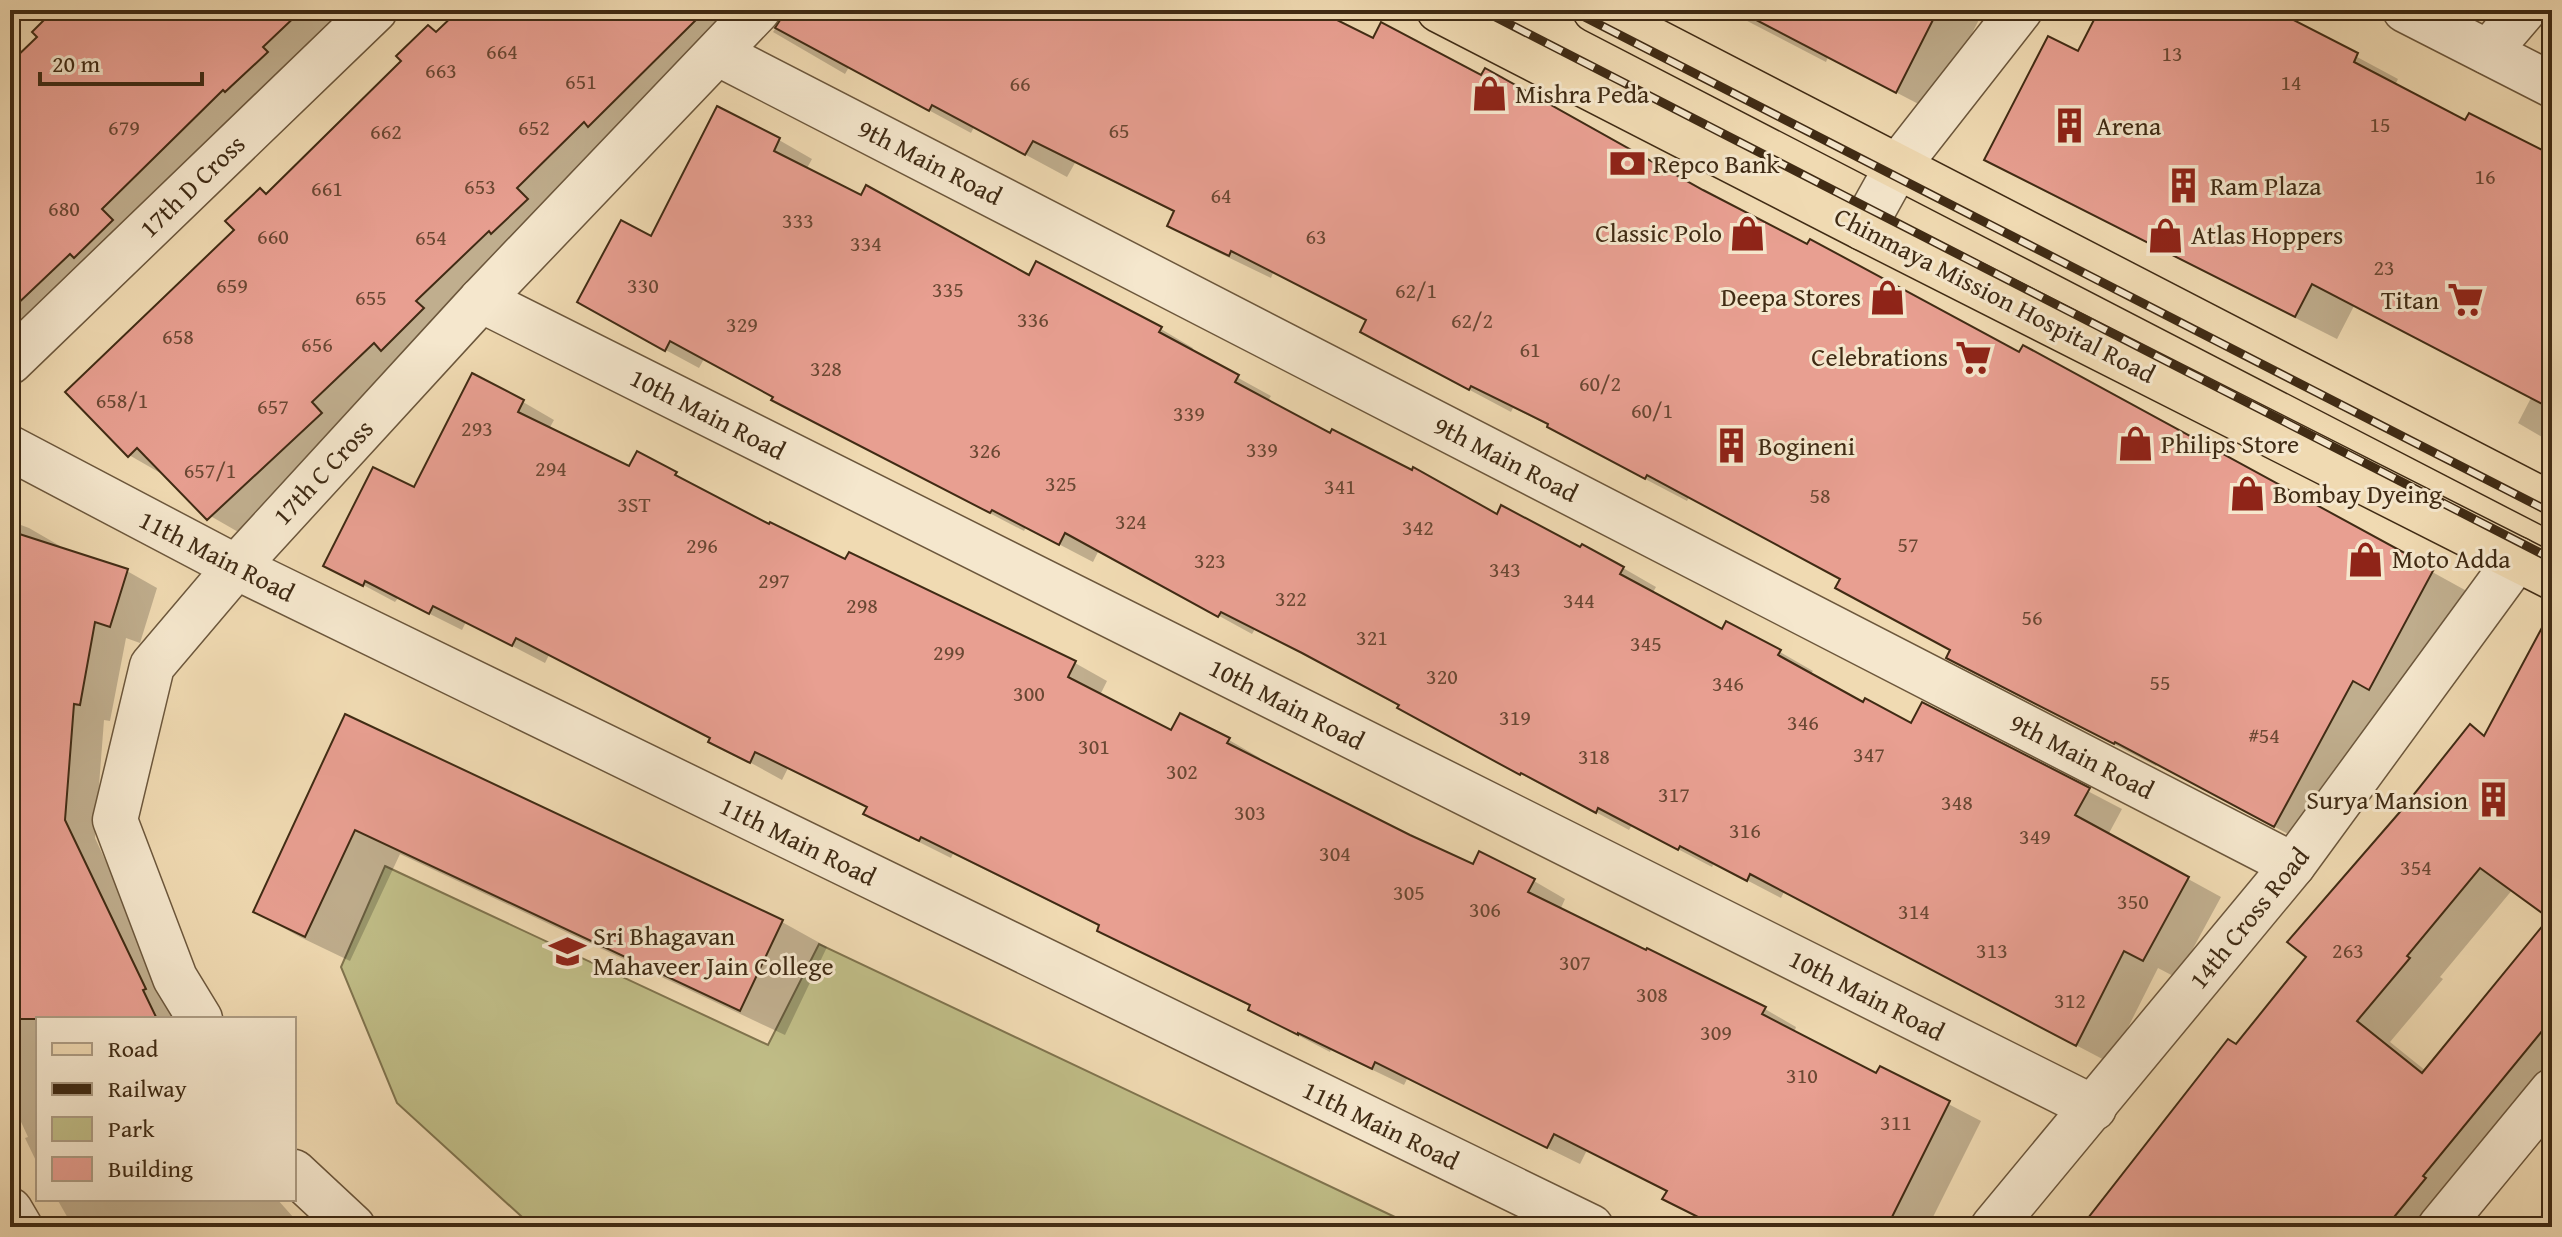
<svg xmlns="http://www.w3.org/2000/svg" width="2562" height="1237" font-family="'Gentium Book Plus',serif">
<rect width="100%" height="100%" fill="#f0dab2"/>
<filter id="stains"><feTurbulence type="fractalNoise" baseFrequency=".0025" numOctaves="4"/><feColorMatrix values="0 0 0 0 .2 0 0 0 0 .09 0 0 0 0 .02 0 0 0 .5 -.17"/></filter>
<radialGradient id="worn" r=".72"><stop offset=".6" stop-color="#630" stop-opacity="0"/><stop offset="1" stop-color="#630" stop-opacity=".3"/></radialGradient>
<path fill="#c0bd87" stroke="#80744e" stroke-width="2" d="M385 866 768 1045 819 944 1416 1227H533L397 1103 341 967Z"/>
<g fill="#0003">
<path d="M57 10H360L10 377V66L40 37Z"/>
<path d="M462 10H767L240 533 200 510 169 478 129 455 237 230 260 190 268 195 404 61 429 27 439 33Z"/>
<path d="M784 10H1313L1373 40 1482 78 1607 138 1808 247 2020 354 2024 347 2474 595 2316 849 2157 764 2156 766 1990 681 1949 657 1952 651 1842 579 1689 497 1687 501 1590 450 1550 426 1513 408 1511 412 1404 355 1368 321 1273 273 1271 278 1211 249 1170 225 1176 213 1075 163 1067 177 974 127 971 133 849 67 845 74 773 32 784 16Z"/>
<path d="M1726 10H1984L1932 111 1828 57 1826 62Z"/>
<path d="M2102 10H2279L2277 14 2398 79 2395 85 2466 122 2552 158V443L2518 423 2531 398 2354 306 2337 339 2028 183 1986 159 2079 54Z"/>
<path d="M779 140 812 159 806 170 1030 277 1161 329 1193 348 1191 352 1271 396 1267 402 1498 516 1623 568 1656 587 1652 594 1723 631 1780 652 1813 671 1810 675 1864 705 1912 726 1923 705 2122 809 2108 835 2221 897 2177 978 2158 968 2110 1063 1784 892 1781 898 1714 863 1712 867 1632 825 1629 830 1555 790 1554 792 1337 672 1255 629 1252 634 1099 550 1093 562 1026 527 1024 531 807 418 775 397 704 359 699 368 612 321 652 239Z"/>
<path d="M523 402 554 420 549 429 630 469 676 474 706 494 846 562 849 555 1075 663 1107 681 1100 695 1172 733 1229 740 1260 758 1259 762 1474 867 1534 881 1565 899 1560 910 1765 1009 1796 1027 1794 1033 1877 1076 1881 1069 1981 1121 1928 1227H1718L1665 1198 1668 1192 1587 1150 1580 1164 1407 1079 1404 1085 1331 1050 1330 1052 1282 1027 1252 1007 1131 948 1099 930 1101 927 953 854 951 858 897 831 866 813 868 808 788 768 782 780 711 741 712 738 549 655 545 663 466 622 462 630 398 598 395 602 326 565Z"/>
<path d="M10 521 29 528 60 546 58 549 127 571 157 588 140 643 126 638 110 721 104 720 95 838 179 1019H38V1165L25 1138 28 1137 10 1098Z"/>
<path d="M2552 633V917L2513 889 2440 977 2443 979 2390 1042 2426 1071 2552 918V1080L2436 1227H2081L2229 1041 2237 1046 2308 956 2400 814 2470 727 2487 736Z"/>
<path d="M346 717 782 922 827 947 785 1035 400 854 350 961 300 937 255 912Z"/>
<path d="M57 1199H277L302 1227H73Z"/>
<path d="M2552 1202V1227H2531Z"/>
</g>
<g fill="#e89f91" stroke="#402b14" stroke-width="2" fill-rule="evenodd">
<path d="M54 10H302L263 47 268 52 225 92 223 90 102 209 113 220 74 258 70 254 10 311V63L37 37 32 32Z"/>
<path d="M459 10H706L588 127 584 122 517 188 528 199 491 234 489 231 416 301 424 308 381 351 374 343 312 402 322 413 207 520 137 448 128 457 65 392 234 230 225 221 260 188 266 194 401 61 396 56 428 25 436 32Z"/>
<path d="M782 10H1317L1373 38 1381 22 1481 75 1485 68 1703 190 1807 244 1810 239 2019 352 2023 345 2434 569 2369 690 2353 681 2274 827 2115 742 2114 744 1946 658 1950 650 1835 588 1840 579 1647 475 1645 479 1547 427 1548 424 1471 386 1469 390 1360 332 1366 320 1231 251 1229 256 1167 226 1174 211 1033 141 1025 155 932 105 929 111 775 28 782 17Z"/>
<path d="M1737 10H1938L1896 93Z"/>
<path d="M2099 10H2274L2358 53 2354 62 2465 120 2469 113 2552 155V409L2312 284 2295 317 1984 160 2048 36 2078 51Z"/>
<path d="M717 106 780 138 774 151 861 195 866 185 1029 275 1036 261 1162 327 1159 332 1239 375 1235 382 1330 433 1332 429 1412 470 1413 467 1497 514 1501 505 1580 547 1582 544 1624 567 1620 574 1722 629 1726 621 1781 650 1778 655 1863 702 1865 698 1911 723 1922 702 2090 788 2075 815 2189 877 2143 961 2124 951 2076 1046 1750 874 1747 881 1680 846 1678 850 1598 808 1596 813 1521 773 1520 775 1397 708 1399 705 1302 653 1221 612 1218 617 1065 533 1059 545 992 510 990 513 771 400 773 397 670 341 665 351 577 302 621 220 651 236Z"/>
<path d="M472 373 524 400 518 412 629 466 637 451 677 472 675 475 769 524 770 522 845 559 849 552 1076 661 1068 677 1171 730 1180 713 1230 738 1227 743 1410 835 1473 864 1479 851 1535 879 1528 892 1646 950 1647 948 1766 1007 1762 1014 1876 1073 1880 1066 1950 1101 1887 1227H1718L1662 1199 1667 1191 1554 1134 1547 1148 1375 1062 1372 1069 1298 1033V1035L1248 1010 1250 1005 1097 931 1099 925 921 837 919 841 863 814 867 807 755 752 750 763 708 742 710 738 516 638 512 646 433 606 429 614 365 581 363 586 323 566 373 467 414 487Z"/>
<path d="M10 531 128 569 110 627 95 622 80 705 74 704 65 820 146 989 143 990 157 1019H10Z"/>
<path d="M2552 609V1019L2423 1176 2426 1178 2386 1227H2081L2228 1039 2236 1044 2306 957 2287 942 2399 813 2470 724 2484 736ZM2480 868 2549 918 2422 1073 2357 1021 2410 958 2407 956Z"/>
<path d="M345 714 783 920 740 1011 355 830 305 937 253 912Z"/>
</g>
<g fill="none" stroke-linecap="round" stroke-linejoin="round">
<defs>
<g id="minor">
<path d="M2405 10 2552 85"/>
<path d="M2488 52 2524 10"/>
<path d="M719 54 2293 865"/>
<path d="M1863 228 1897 167 2020 10"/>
<path d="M481 300 2094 1108"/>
<path d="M10 362 375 10"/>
<path d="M10 448 236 567 1591 1227"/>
<path d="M200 1019 175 978 115 820 152 666 236 567 481 300 758 10"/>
<path d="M294 1172 353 1227"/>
<path d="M10 1210 20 1227"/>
<path d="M1993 1227 2293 865 2517 559"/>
<path d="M2440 1227 2552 1091"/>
</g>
<g id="major">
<path d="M1439 10 1863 228 2552 577"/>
<path d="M1595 10 2552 505"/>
</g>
</defs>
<use href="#minor" stroke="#6c573c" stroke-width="47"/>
<use href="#major" stroke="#402b14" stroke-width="47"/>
<use href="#minor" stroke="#f5e7cd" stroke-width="44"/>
<use href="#major" stroke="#f0dab2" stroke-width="44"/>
<defs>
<g id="rail">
<path d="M1482 10 2552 559"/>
<path d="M1571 10 2552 513"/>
</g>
</defs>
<use href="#rail" stroke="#402b14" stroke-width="9"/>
<use href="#rail" stroke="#f5e7cd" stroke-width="6" stroke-dasharray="18" stroke-linecap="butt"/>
</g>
<defs>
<symbol id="shop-bare" viewBox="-9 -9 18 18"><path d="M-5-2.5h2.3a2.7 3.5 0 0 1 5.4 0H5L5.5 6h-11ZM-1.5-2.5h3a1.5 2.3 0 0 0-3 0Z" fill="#8f2418" stroke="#f5e7cd" stroke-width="2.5" paint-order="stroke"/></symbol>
<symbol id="building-bare" viewBox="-9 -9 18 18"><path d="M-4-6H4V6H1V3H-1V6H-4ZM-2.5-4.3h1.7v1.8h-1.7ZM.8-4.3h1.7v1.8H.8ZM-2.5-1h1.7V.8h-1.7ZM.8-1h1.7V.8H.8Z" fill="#8f2418" stroke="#f5e7cd" stroke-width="2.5" paint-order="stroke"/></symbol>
<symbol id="bank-bare" viewBox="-9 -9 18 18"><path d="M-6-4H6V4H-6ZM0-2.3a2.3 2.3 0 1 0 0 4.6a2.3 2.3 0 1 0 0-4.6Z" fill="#8f2418" stroke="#f5e7cd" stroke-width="2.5" paint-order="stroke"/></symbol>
<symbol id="supermarket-bare" viewBox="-9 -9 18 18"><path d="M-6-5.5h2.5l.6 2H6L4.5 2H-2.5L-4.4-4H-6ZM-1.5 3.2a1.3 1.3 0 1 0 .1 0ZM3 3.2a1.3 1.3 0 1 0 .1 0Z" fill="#8f2418" stroke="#f5e7cd" stroke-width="2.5" paint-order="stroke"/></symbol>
<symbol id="university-bare" viewBox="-9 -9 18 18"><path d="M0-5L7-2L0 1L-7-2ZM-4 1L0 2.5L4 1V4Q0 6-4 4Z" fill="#8f2418" stroke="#f5e7cd" stroke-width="2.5" paint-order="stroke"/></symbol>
</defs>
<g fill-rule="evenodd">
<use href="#shop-bare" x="1464" y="68" width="51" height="51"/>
<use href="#building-bare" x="2044" y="100" width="51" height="51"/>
<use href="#bank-bare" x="1602" y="138" width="51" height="51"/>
<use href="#building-bare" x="2158" y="160" width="51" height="51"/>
<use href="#shop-bare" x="1722" y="208" width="51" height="51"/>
<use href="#shop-bare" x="2140" y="210" width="51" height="51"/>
<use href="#shop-bare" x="1862" y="272" width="51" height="51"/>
<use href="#supermarket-bare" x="2440" y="274" width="51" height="51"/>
<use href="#supermarket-bare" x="1948" y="332" width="51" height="51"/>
<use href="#shop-bare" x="2110" y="418" width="51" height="51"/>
<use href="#building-bare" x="1706" y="420" width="51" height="51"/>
<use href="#shop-bare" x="2222" y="468" width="51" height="51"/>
<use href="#shop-bare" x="2340" y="534" width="51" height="51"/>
<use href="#building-bare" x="2468" y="774" width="51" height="51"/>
<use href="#university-bare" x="542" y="926" width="51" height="51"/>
</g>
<g text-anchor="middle" stroke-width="6" stroke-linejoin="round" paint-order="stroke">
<g font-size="22" fill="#6a4833">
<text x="502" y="59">664</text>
<text x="2172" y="61">13</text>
<text x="441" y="78">663</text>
<text x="581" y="89">651</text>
<text x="2291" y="90">14</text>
<text x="1020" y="91">66</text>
<text x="2380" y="132">15</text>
<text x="124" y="135">679</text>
<text x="534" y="135">652</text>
<text x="1119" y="138">65</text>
<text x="386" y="139">662</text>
<text x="2485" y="184">16</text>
<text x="480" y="194">653</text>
<text x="327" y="196">661</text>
<text x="1221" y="203">64</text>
<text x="64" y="216">680</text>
<text x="798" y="228">333</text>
<text x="273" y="244">660</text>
<text x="1316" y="244">63</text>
<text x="431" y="245">654</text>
<text x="866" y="251">334</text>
<text x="2384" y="275">23</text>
<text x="232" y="293">659</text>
<text x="643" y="293">330</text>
<text x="948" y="297">335</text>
<text x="1416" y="298">62/1</text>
<text x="371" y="305">655</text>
<text x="1033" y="327">336</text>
<text x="1472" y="328">62/2</text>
<text x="742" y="332">329</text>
<text x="178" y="344">658</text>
<text x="317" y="352">656</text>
<text x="1530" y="357">61</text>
<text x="826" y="376">328</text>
<text x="1600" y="391">60/2</text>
<text x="122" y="408">658/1</text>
<text x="273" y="414">657</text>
<text x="1652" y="418">60/1</text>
<text x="1189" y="421">339</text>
<text x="477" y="436">293</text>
<text x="1262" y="457">339</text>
<text x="985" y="458">326</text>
<text x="551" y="476">294</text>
<text x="210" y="478">657/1</text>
<text x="1061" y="491">325</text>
<text x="1340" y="494">341</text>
<text x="1820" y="503">58</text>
<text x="634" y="512">3ST</text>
<text x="1131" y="529">324</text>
<text x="1418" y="535">342</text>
<text x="1908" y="552">57</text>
<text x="702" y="553">296</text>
<text x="1210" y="568">323</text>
<text x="1505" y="577">343</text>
<text x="774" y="588">297</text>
<text x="1291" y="606">322</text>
<text x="1579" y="608">344</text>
<text x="862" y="613">298</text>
<text x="2032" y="625">56</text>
<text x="1372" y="645">321</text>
<text x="1646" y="651">345</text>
<text x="949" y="660">299</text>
<text x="1442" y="684">320</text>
<text x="2160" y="690">55</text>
<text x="1728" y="691">346</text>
<text x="1029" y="701">300</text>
<text x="1515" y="725">319</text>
<text x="1803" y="730">346</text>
<text x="2264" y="743">#54</text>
<text x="1094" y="754">301</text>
<text x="1869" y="762">347</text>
<text x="1594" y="764">318</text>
<text x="1182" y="779">302</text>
<text x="1674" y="802">317</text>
<text x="1957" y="810">348</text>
<text x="1250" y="820">303</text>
<text x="1745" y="838">316</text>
<text x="2035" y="844">349</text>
<text x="1335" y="861">304</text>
<text x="2416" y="875">354</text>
<text x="1409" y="900">305</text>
<text x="2133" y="909">350</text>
<text x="1485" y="917">306</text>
<text x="1914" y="919">314</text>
<text x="1992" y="958">313</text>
<text x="2348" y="958">263</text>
<text x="1575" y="970">307</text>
<text x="1652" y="1002">308</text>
<text x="2070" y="1008">312</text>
<text x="1716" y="1040">309</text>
<text x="1802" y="1083">310</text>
<text x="1896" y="1130">311</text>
</g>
<g font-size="26" fill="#402b14" stroke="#f5e7cd" text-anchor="start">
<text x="1515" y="103">Mishra Peda</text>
<text x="2096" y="135">Arena</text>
<text x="1653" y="173">Repco Bank</text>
<text x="2210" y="195">Ram Plaza</text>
<text x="1722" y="242" text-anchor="end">Classic Polo</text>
<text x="2191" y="244">Atlas Hoppers</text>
<text x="1861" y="306" text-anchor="end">Deepa Stores</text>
<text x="2439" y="309" text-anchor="end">Titan</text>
<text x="1948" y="366" text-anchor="end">Celebrations</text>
<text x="2161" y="453">Philips Store</text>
<text x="1758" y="455">Bogineni</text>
<text x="2273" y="503">Bombay Dyeing</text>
<text x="2392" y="568">Moto Adda</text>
<text x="2468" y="809" text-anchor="end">Surya Mansion</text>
<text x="593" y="945">Sri Bhagavan<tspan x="593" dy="30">Mahaveer Jain College</tspan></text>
</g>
<g font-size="26" fill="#402b14" stroke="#f5e7cd">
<text transform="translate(930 162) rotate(27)" y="9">9th Main Road</text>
<text transform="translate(192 186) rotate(-44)" y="9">17th D Cross</text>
<text transform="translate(1995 295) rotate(27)" y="9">Chinmaya Mission Hospital Road</text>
<text transform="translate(708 414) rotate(27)" y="9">10th Main Road</text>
<text transform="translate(1506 459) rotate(27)" y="9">9th Main Road</text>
<text transform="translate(323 472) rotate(-47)" y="9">17th C Cross</text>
<text transform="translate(217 556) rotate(27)" y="9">11th Main Road</text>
<text transform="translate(1287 704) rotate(27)" y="9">10th Main Road</text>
<text transform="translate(2082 756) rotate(27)" y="9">9th Main Road</text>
<text transform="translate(798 841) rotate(26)" y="9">11th Main Road</text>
<text transform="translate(2249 918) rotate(-51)" y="9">14th Cross Road</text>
<text transform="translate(1867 995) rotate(27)" y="9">10th Main Road</text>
<text transform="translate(1381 1125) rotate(26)" y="9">11th Main Road</text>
</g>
</g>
<rect width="2562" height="1237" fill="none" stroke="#f0dab2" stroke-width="40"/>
<rect x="12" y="12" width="2538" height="1213" fill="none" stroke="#402b14" stroke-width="4"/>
<rect x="20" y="20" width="2522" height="1197" fill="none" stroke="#402b14" stroke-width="2"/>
<rect x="36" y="1017" width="260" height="184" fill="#f5e7cd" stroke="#ad9c83" stroke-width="2"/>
<rect x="52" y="1043" width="40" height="12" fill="#f0dab2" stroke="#ad9c83" stroke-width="2"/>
<text x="108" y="1057" font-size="24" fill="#402b14">Road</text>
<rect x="52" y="1083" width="40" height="12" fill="#402b14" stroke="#ad9c83" stroke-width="2"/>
<text x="108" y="1097" font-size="24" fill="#402b14">Railway</text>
<rect x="52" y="1117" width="40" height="24" fill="#c0bd87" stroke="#ad9c83" stroke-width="2"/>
<text x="108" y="1137" font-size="24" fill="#402b14">Park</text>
<rect x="52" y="1157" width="40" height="24" fill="#e89f91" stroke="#ad9c83" stroke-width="2"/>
<text x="108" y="1177" font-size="24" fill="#402b14">Building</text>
<path d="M40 72v12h162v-12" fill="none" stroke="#402b14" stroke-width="4"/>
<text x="52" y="72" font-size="24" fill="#402b14" stroke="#f5e7cd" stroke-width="6" paint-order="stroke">20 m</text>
<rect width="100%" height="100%" filter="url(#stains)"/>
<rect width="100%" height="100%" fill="url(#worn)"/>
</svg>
